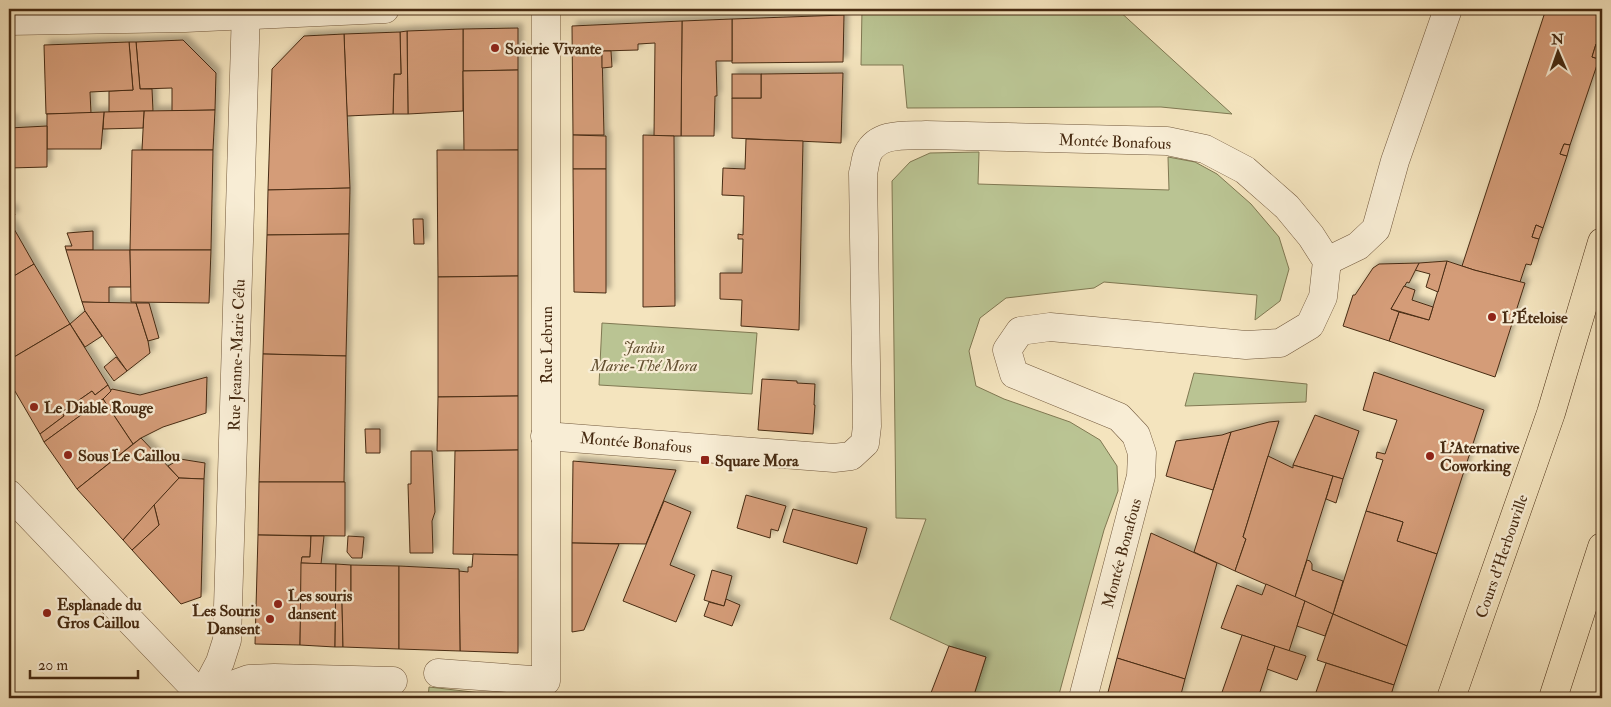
<svg xmlns="http://www.w3.org/2000/svg" width="1611" height="707" font-family="'IM FELL Double Pica',serif">
<defs>
<filter id="shadow"><feDropShadow dx="4.5" dy="-4.5" stdDeviation="2.5" flood-color="#0004"/></filter>
</defs>
<rect width="100%" height="100%" fill="#f4e4be"/>
<filter id="stains"><feTurbulence type="fractalNoise" baseFrequency=".004" numOctaves="4"/><feColorMatrix values="0 0 0 0 .2 0 0 0 0 .09 0 0 0 0 .02 0 0 0 .5 -.17"/></filter>
<radialGradient id="worn" r=".72"><stop offset=".6" stop-color="#630" stop-opacity="0"/><stop offset="1" stop-color="#630" stop-opacity=".3"/></radialGradient>
<g fill="#bac493" stroke="#807852">
<path d="M862 9H1117L1232 114 1161 107 907 108 903 65H861Z"/>
<path d="M979 152 978 184 1169 190 1168 157 1195 162 1217 174 1251 204 1279 237 1289 269 1280 301 1255 320 1257 295 1104 282 1094 288 1006 298 980 318 969 351 976 386 1004 399 1070 422 1100 440 1117 466 1118 491 1104 530 1058 698H973L986 657 949 646 890 619 926 519 896 518 892 181 910 162 930 153Z"/>
<path d="M602 323 757 333 752 394 599 385Z"/>
<path d="M1194 373 1307 384 1306 402 1185 406Z"/>
<path d="M429 687 524 698H428Z"/>
</g>
<g fill="#d49c78" stroke="#472b12" filter="url(#shadow)">
<path d="M1546 9H1587V10L1602 15V46L1596 44 1592 57 1599 59 1570 145 1564 144 1560 154 1567 156 1543 228 1536 225 1532 237 1539 239 1531 265 1526 264 1520 282 1474 270 1462 266Z"/>
<path d="M1587 9H1602V15L1587 10Z"/>
<path d="M844 15 843 62 732 63V19Z"/>
<path d="M732 19V61H716L717 96H715L714 136H681L682 21Z"/>
<path d="M682 21 681 136H654L655 43 638 44V50L602 51 604 135H573L572 26Z"/>
<path d="M518 28V70L463 71V29Z"/>
<path d="M463 29V111L408 114 407 31Z"/>
<path d="M407 31 408 114H393L394 74H401L400 32Z"/>
<path d="M400 32 401 74H394L393 114 347 116 344 34Z"/>
<path d="M344 34 350 188 268 190 272 69 304 36Z"/>
<path d="M183 40 216 73 215 110 172 111V88L140 89 136 42Z"/>
<path d="M129 42H136L140 89H152L153 111 109 112V91L133 90Z"/>
<path d="M129 42 133 90 90 92 91 113 46 114 44 45Z"/>
<path d="M1596 44 1602 46 1599 59 1592 57Z"/>
<path d="M602 51H611L612 67 602 68Z"/>
<path d="M518 70V150L464 151 463 71Z"/>
<path d="M843 73 841 143 732 138V98H761V74Z"/>
<rect x="732" y="74" width="29" height="24"/>
<path d="M215 110 213 150H142L144 111Z"/>
<path d="M144 111 143 128 103 129 104 112Z"/>
<path d="M104 112 101 149H47V114Z"/>
<rect x="9" y="119" width="4" height="9"/>
<path d="M47 126V167L9 168V128Z"/>
<path d="M573 135 606 136V169H573Z"/>
<path d="M643 135 674 136 675 306 643 307Z"/>
<path d="M746 139 803 141 799 330 741 326 742 300 720 299V273H742L743 239H738V234L743 235 744 196 722 195 723 168 745 169Z"/>
<path d="M1564 144 1570 145 1567 156 1560 154Z"/>
<path d="M132 150H213L211 250H130Z"/>
<path d="M437 150H518V276L438 277Z"/>
<path d="M573 169H606V293L574 292Z"/>
<path d="M350 188 349 234 267 235 268 190Z"/>
<path d="M11 207 15 215 9 219V209Z"/>
<path d="M413 219H423L424 244H414Z"/>
<path d="M9 220 34 264 9 279Z"/>
<path d="M1536 225 1543 228 1539 239 1532 237Z"/>
<path d="M93 231V250H66L65 246H72L67 233Z"/>
<path d="M349 234 346 356 263 354 267 235Z"/>
<path d="M66 250H130L131 287H109V303L82 302Z"/>
<path d="M130 250H211L209 303 131 302Z"/>
<path d="M1447 261 1474 270 1525 283 1495 377 1389 341 1399 312 1429 320Z"/>
<path d="M1447 261 1438 292 1426 287 1430 274 1415 270 1419 263Z"/>
<path d="M1419 263 1409 283 1407 282 1391 309 1399 312 1389 341 1343 326 1353 295H1355L1373 268 1379 264Z"/>
<path d="M34 264 70 324 9 360V279Z"/>
<path d="M518 276V396L438 397V277Z"/>
<path d="M1404 286 1415 290 1412 300 1433 307 1429 320 1391 309Z"/>
<path d="M82 302 136 303 148 341 150 353 127 371 85 311Z"/>
<path d="M136 303H149L159 338 148 341Z"/>
<path d="M85 311 102 336 85 347 70 324Z"/>
<path d="M70 324 108 385 95 395 92 391 62 412 64 416 40 434 9 381V360Z"/>
<path d="M263 354 346 356 344 482H259Z"/>
<path d="M116 357 127 371 114 381 104 367Z"/>
<path d="M1374 372 1484 410 1437 554 1397 541 1403 522 1366 511 1383 460 1376 458 1377 452 1385 454 1397 420 1363 410Z"/>
<path d="M207 377 206 413 163 427 141 438 133 444 103 399 112 389 140 395Z"/>
<path d="M762 379 797 381V383L815 384 814 405H815L813 434 758 430Z"/>
<path d="M108 385 111 391 103 399 44 442 40 434 64 416 62 412 92 391 95 395Z"/>
<path d="M518 396V450L437 451 438 397Z"/>
<path d="M103 399 133 444 77 489 44 442Z"/>
<path d="M1315 415 1359 431 1343 479 1293 465Z"/>
<path d="M1279 421 1243 537 1246 539 1235 571 1194 552 1231 432 1269 422Z"/>
<path d="M365 429H380V453H366Z"/>
<path d="M1231 432 1213 490 1166 476 1176 441 1222 435Z"/>
<path d="M141 438 179 478 123 540 77 489Z"/>
<path d="M518 450V555L453 554 455 451Z"/>
<path d="M411 451H432L435 512 432 521 433 553H410L408 484H411Z"/>
<path d="M1268 456 1293 468V465L1333 476 1295 597 1235 571 1246 539 1243 537Z"/>
<path d="M180 459 205 463 204 479 179 478 168 466Z"/>
<path d="M573 461 676 470 646 544 572 543Z"/>
<path d="M1333 476 1343 479 1336 503 1326 499Z"/>
<path d="M179 478 204 479 201 597 181 604 132 550 159 525 154 505Z"/>
<path d="M259 482H345V536L258 535Z"/>
<path d="M746 495 786 506 778 531 771 529 770 538 737 528Z"/>
<path d="M664 501 691 512 670 565 695 575 676 622 623 601Z"/>
<path d="M154 505 159 525 132 550 123 540Z"/>
<path d="M793 509 867 528 857 564 783 542Z"/>
<path d="M1366 511 1403 522 1397 541 1437 554 1407 646 1333 614Z"/>
<path d="M1151 533 1217 563 1185 679 1117 658Z"/>
<path d="M258 535 311 536 310 557H302L300 645 255 644Z"/>
<path d="M311 536H324L321 564 301 563 302 557H310Z"/>
<path d="M348 536 364 537 362 558H352L347 552Z"/>
<path d="M572 543 619 544 584 630 572 632Z"/>
<path d="M473 554 518 555V653L460 651 459 571 468 572V567H472Z"/>
<path d="M1307 560 1310 561 1312 564V570L1343 581 1333 614 1295 597Z"/>
<path d="M301 563 336 564 335 647 300 645Z"/>
<path d="M336 564 351 565V602H342L343 647H335Z"/>
<path d="M351 565 399 566V649L343 647 342 602H351Z"/>
<path d="M399 566 459 569 460 651 399 649Z"/>
<path d="M712 570 732 576 724 606 704 600Z"/>
<path d="M1266 584 1305 601 1289 651 1221 628 1237 585 1262 595Z"/>
<path d="M726 599 740 605 732 626 704 616 709 602 724 606Z"/>
<path d="M1305 601 1333 614 1325 636 1297 626Z"/>
<path d="M1333 614 1407 646 1394 685 1317 660Z"/>
<path d="M1242 635 1275 646 1258 698H1220Z"/>
<path d="M949 646 986 657 973 698H929Z"/>
<path d="M1275 646 1306 656 1297 680 1267 669Z"/>
<path d="M1117 658 1185 679 1180 698H1114L1107 696Z"/>
<path d="M1326 663 1394 685 1390 698H1314Z"/>
</g>
<g fill="none" stroke-linecap="round" stroke-linejoin="round">
<defs>
<g id="minor">
<path d="M9 21 185 18 385 9"/>
<path d="M1327 261 1358 246 1376 229 1395 161 1448 9"/>
<path d="M545 436 834 458 851 456 865 443 867 426 863 173C865 167 865 159 868 153 879 132 906 136 926 135L1167 141 1205 149 1245 170 1287 207 1311 236 1327 261 1323 297 1310 325 1280 343 1246 345 1050 327 1020 331 1007 350 1014 374 1119 417 1136 435 1142 453 1141 476 1083 698"/>
<path d="M9 494 202 696"/>
<path d="M438 673 546 681V9"/>
<path d="M202 696 220 662 227 640 246 9"/>
<path d="M202 696 249 679 274 678 393 681"/>
</g>
<g id="major">
<path d="M1451 698 1551 413 1602 242"/>
<path d="M1553 698 1602 547"/>
</g>
</defs>
<use href="#minor" stroke="#72593d" stroke-width="29"/>
<use href="#major" stroke="#472b12" stroke-width="29"/>
<use href="#minor" stroke="#f8edd5" stroke-width="28"/>
<use href="#major" stroke="#f4e4be" stroke-width="28"/>
</g>
<g fill="#8f2418" stroke="#f8edd5" stroke-width="2">
<circle cx="495" cy="48" r="5"/>
<circle cx="1492" cy="317" r="5"/>
<circle cx="34" cy="407" r="5"/>
<circle cx="68" cy="455" r="5"/>
<circle cx="1430" cy="456" r="5"/>
<rect x="700" y="455" width="10" height="10" rx="2.5"/>
<circle cx="278" cy="604" r="5"/>
<circle cx="47" cy="613" r="5"/>
<circle cx="270" cy="619" r="5"/>
</g>
<g text-anchor="middle" stroke-width="4.5" stroke-linejoin="round" paint-order="stroke">
<g font-size="16" font-weight="bold" fill="#472b12" stroke="#f8edd5" text-anchor="start">
<text x="505" y="54">Soierie Vivante</text>
<text x="1502" y="323">L'Ételoise</text>
<text x="44" y="413">Le Diable Rouge</text>
<text x="1440" y="453">L'Aternative<tspan x="1440" dy="18">Coworking</tspan></text>
<text x="78" y="461">Sous Le Caillou</text>
<text x="715" y="466">Square Mora</text>
<text x="288" y="601">Les souris<tspan x="288" dy="18">dansent</tspan></text>
<text x="57" y="610">Esplanade du<tspan x="57" dy="18">Gros Caillou</tspan></text>
<text x="260" y="616" text-anchor="end">Les Souris<tspan x="260" dy="18">Dansent</tspan></text>
</g>
<g font-size="16" fill="#472b12" stroke="#f8edd5">
<text transform="translate(1115 141) rotate(2)" y="6">Montée Bonafous</text>
<text transform="translate(546 345) rotate(-90)" y="6">Rue Lebrun</text>
<text transform="translate(236 355) rotate(-88)" y="6">Rue Jeanne-Marie Célu</text>
<text transform="translate(636 442) rotate(5)" y="6">Montée Bonafous</text>
<text transform="translate(1121 553) rotate(-75)" y="6">Montée Bonafous</text>
<text transform="translate(1501 556) rotate(-71)" y="6">Cours d'Herbouville</text>
</g>
<g font-size="16" font-style="italic" fill="#645132" stroke="#f8edd5">
<text x="644" y="353">Jardin<tspan x="644" dy="18">Marie-Thé Mora</tspan></text>
</g>
</g>
<rect width="1611" height="707" fill="none" stroke="#f4e4be" stroke-width="30"/>
<rect x="10" y="10" width="1591" height="687" fill="none" stroke="#472b12" stroke-width="2.5"/>
<rect x="15" y="15" width="1581" height="677" fill="none" stroke="#472b12"/>
<g transform="translate(1558 52) rotate(358)" stroke="#f8edd5" stroke-width="4" paint-order="stroke">
<path d="M0-4L9 19L0 12L-9 19Z" fill="#472b12"/>
<text y="-8" font-size="14" font-weight="bold" text-anchor="middle" fill="#472b12">N</text>
</g>
<path d="M30 670v8h108v-8" fill="none" stroke="#472b12" stroke-width="2.5"/>
<text x="38" y="670" font-size="15" fill="#472b12" stroke="#f8edd5" stroke-width="4" paint-order="stroke">20 m</text>
<rect width="100%" height="100%" filter="url(#stains)"/>
<rect width="100%" height="100%" fill="url(#worn)"/>
</svg>
